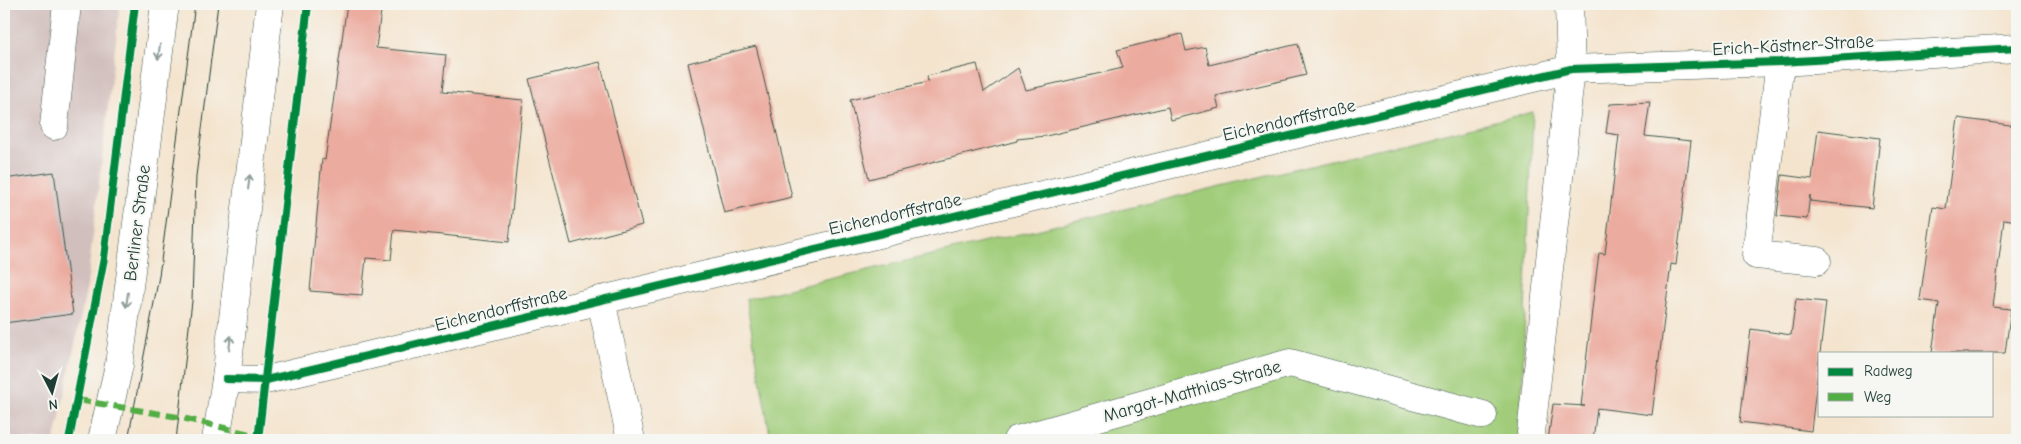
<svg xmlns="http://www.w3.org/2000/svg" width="2021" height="444" font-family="'Comic Neue',sans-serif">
<rect width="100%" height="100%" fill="#f6f6f2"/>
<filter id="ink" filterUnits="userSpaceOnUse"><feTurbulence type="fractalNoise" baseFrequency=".02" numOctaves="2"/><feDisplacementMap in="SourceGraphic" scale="10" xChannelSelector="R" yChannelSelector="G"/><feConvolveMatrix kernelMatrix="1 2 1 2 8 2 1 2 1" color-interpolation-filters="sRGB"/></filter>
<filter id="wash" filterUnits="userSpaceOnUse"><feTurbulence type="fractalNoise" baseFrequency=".0096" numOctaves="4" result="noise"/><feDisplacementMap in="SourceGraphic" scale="20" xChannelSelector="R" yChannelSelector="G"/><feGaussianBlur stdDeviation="1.12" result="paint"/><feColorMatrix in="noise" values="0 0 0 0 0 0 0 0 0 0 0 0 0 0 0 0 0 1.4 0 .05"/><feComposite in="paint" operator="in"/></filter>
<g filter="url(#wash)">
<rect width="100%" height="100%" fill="#f4e4ce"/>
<path fill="#d1bfbd" d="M4 4H120L87 286 55 440H4Z"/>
<path fill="#a1cd7a" stroke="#608557" d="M1533 112 1520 440H771L746 299Z"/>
<g id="blocks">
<g fill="#ecab9f">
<path d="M347 4H382L376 48 446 55 442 92 523 100 509 242 394 230 391 260 366 258 362 295 310 291 322 159 325 160Z"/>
<path d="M1182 34 1186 51 1205 47 1209 65 1298 44 1306 75 1216 96 1219 108 1171 120 1168 107 1046 136 1017 139V141L869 179 850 100 928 82 927 76 977 64 984 92 1018 68 1026 90 1123 68 1117 50Z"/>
<path d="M756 46 792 197 724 213 688 63Z"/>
<path d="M600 62 642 225 571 244 529 79Z"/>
<path d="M1650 102 1645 136 1691 141 1676 265 1671 264 1652 415 1597 408 1593 440H1548L1553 404 1585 406H1581L1595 284 1599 253 1605 254 1619 135 1606 133 1610 104Z"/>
<path d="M1958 118 2017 126V221L2004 219 1993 307 2011 309 2005 353H1932L1939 303 1920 300 1933 207 1946 209Z"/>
<path d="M1818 130 1880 138 1872 208 1810 201V195L1807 219 1777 216 1782 175 1812 179Z"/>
<path d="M54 172 73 314 4 323V179Z"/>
<path d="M1796 299 1826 302 1811 431 1740 422 1751 329 1791 335Z"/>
</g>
</g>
</g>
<g filter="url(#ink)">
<use href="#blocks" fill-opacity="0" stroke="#3f564b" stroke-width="1"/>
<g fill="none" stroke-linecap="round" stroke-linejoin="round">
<defs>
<g id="minor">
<path d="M1780 62 1756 255 1817 261"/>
<path d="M54 126 67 4"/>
<path d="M601 300 631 440"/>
<path d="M226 379 266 380 1571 69 1780 62 2017 48"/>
<path d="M1531 433 1571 69 1569 4"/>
<path d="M102 440 119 365 165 4"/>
<path d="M216 440 226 379 270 4"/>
<path d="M1017 440 1290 363 1483 415"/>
</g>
</defs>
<use href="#minor" stroke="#3f564b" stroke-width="29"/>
<use href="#minor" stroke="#fff" stroke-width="28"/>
<g stroke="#1f3d34" stroke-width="1">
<path d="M128 440 159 276 195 4"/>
<path d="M176 440 192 301 196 176 218 4"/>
</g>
<path stroke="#52ad45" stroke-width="6" stroke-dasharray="12 6" stroke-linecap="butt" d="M78 400 178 417 259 436"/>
<defs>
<g id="cycleway">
<path d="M226 379 266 380 1571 69 1780 62 2017 48"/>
<path d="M69 440 104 258 135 4"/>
<path d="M258 440 308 4"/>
</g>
</defs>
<use href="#cycleway" stroke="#f6f6f2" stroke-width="11"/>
<use href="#cycleway" stroke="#00873e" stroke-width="8"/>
</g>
<defs><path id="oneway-shaft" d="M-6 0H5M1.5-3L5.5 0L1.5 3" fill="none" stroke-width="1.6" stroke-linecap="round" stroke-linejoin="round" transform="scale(1.25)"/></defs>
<g stroke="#8f9e9a">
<use href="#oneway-shaft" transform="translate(159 52) rotate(97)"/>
<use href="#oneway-shaft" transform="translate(249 182) rotate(-83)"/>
<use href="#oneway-shaft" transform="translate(127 300) rotate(97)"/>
<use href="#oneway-shaft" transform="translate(230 343) rotate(-83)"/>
</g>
</g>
<g text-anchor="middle" stroke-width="4" stroke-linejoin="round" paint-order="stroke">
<g font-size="18" fill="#1f3d34" stroke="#f6f6f2">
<text transform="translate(1793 45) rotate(-3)" y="6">Erich-Kästner-Straße</text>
<text transform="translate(1289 120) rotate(-13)" y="6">Eichendorffstraße</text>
<text transform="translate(895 214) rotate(-13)" y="6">Eichendorffstraße</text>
<text transform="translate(137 223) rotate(-83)" y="6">Berliner Straße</text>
<text transform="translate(501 309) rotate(-14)" y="6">Eichendorffstraße</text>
<text transform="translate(1192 391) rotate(-16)" y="6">Margot-Matthias-Straße</text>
</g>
</g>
<rect width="2021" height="444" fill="none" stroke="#f6f6f2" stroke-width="20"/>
<rect x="1818" y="352" width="175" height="65" fill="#f6f6f2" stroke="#a0aca6"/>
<rect x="1828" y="368" width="25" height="8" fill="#00873e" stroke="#a0aca6"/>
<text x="1864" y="376" font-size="15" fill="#1f3d34">Radweg</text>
<rect x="1828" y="393" width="25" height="8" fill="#52ad45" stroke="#a0aca6"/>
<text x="1864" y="402" font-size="15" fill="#1f3d34">Weg</text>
<g transform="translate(52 392) rotate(174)" stroke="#f6f6f2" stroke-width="4" paint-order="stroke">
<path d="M0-4L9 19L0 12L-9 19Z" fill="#1f3d34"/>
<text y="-8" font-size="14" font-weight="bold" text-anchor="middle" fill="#1f3d34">N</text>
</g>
</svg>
